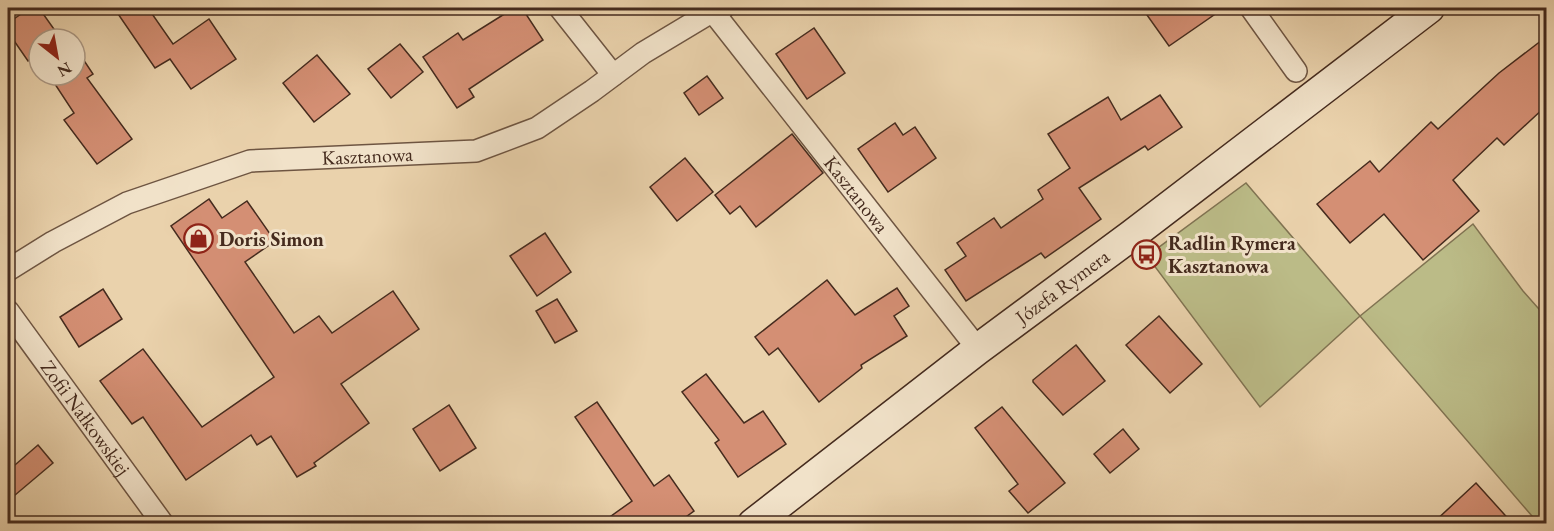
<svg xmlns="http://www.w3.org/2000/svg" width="1554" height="531" font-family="'EB Garamond',serif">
<rect width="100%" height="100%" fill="#ead2ac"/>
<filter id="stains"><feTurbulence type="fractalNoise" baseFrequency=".00333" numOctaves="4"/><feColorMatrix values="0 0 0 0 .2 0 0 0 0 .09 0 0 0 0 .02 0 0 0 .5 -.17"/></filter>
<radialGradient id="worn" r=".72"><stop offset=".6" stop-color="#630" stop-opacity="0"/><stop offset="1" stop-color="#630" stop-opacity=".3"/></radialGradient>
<path fill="#bbbb87" stroke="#807352" stroke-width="1.5" d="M1246 183 1360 316 1473 224 1523 291 1546 317V523H1538L1360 316 1260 407 1147 256Z"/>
<g fill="#d48f74" stroke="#452b1e" stroke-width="1.5">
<path d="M30 8H39L61 39H39V60L36 56 28 61 8 32V23Z"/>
<path d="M114 8H148L173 44 209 19 236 59 191 89 170 59 155 68Z"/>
<path d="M514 8H522L543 40 469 89 474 97 457 108 423 57 458 33 463 40Z"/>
<path d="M1142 8H1224L1169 46Z"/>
<path d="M814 28 845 73 807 99 776 54Z"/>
<path d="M1546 37V106L1504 145 1497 138 1453 180 1479 211 1423 260 1384 214 1350 243 1317 204 1370 161 1379 172 1431 122 1438 129 1499 73Z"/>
<path d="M400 44 423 72 391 98 368 69Z"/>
<path d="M75 47 93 74 87 78 132 139 97 164 64 120 74 113 49 75H75Z"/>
<path d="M317 55 350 94 314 122 283 83Z"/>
<path d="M707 76 723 98 699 115 684 93Z"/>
<path d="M1160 95 1182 127 1148 150 1145 146 1079 188 1101 219 1045 258 1041 253 966 301 945 270 966 256 957 243 994 218 1001 228 1043 199 1038 190 1070 168 1048 134 1108 97 1121 120Z"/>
<path d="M895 123 903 135 915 127 936 158 888 192 858 149Z"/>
<path d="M792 134 823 173 756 227 740 206 730 214 715 195Z"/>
<path d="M685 158 713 192 677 221 650 187Z"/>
<path d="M209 199 222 218 247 201 275 241 245 262 294 333 319 316 332 333 393 291 419 329 341 384 369 423 314 463 316 466 297 477 271 436 257 445 251 435 186 480 143 417 132 424 100 381 143 349 202 427 274 377 171 226Z"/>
<path d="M545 233 571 272 537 296 510 256Z"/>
<path d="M827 280 855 315 897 288 909 306 894 316 907 336 861 365 862 368 819 402 778 348 769 355 755 337Z"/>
<path d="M103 289 122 319 79 347 60 317Z"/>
<path d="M557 299 577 331 555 343 536 311Z"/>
<path d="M1159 316 1202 364 1170 393 1126 345Z"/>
<path d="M1076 345 1105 381 1063 415 1033 382V380Z"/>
<path d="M706 374 744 423 763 411 786 444 738 477 715 443 719 440 682 392Z"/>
<path d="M597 402 654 486 669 475 694 511 676 524H600L632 501 575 417Z"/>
<path d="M449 405 476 448 440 471 413 429Z"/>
<path d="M1002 407 1065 483 1028 513 1009 491 1018 484 975 428Z"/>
<path d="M1123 429 1139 449 1110 473 1094 454Z"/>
<path d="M38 445 53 463 8 501V471Z"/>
<path d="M1476 483 1513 524H1432Z"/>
</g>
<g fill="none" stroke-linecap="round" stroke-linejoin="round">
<defs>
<g id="street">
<path d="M560 8 613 75"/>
<path id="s1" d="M710 8 978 349"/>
<path d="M1251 8 1296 71"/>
<path id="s2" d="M8 270 53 242 127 203 250 161 476 151 537 128 592 91 643 53 713 11 723 8"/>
<path id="s3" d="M8 311 163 524"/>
</g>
<g id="secondary">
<path id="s4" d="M753 524 978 349 1132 235 1429 8"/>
</g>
</defs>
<use href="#street" stroke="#6e5542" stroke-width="24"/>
<use href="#secondary" stroke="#452b1e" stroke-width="33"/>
<use href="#street" stroke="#f1e2c9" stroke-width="21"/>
<use href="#secondary" stroke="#f1e2c9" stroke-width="30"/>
</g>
<defs>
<symbol id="shop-ring" viewBox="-11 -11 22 22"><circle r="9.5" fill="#f1e2c9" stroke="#8f2418" stroke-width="1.5"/><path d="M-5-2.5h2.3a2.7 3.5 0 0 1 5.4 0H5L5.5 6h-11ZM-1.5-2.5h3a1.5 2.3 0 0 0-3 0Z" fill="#8f2418"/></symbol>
<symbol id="bus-ring" viewBox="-11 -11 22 22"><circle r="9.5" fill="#f1e2c9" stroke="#8f2418" stroke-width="1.5"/><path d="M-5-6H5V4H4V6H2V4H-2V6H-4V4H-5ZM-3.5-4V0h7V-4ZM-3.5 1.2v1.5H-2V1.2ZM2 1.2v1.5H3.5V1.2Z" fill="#8f2418"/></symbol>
</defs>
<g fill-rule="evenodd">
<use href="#shop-ring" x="182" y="222" width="33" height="33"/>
<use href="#bus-ring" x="1130" y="238" width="33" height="33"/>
</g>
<g text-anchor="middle" stroke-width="6" stroke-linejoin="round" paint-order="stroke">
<g font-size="20" fill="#452b1e" stroke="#f1e2c9">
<text dy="7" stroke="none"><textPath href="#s2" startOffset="384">Kasztanowa</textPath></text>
<text dy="7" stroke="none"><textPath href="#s1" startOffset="237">Kasztanowa</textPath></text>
<text dy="7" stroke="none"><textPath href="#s4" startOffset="390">Józefa Rymera</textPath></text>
<text dy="7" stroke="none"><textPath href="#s3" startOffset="132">Zofii Nałkowskiej</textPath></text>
</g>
<g font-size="20" font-weight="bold" fill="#452b1e" stroke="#f1e2c9" text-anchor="start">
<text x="219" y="246">Doris Simon</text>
<text x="1168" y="250">Radlin Rymera<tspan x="1168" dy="23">Kasztanowa</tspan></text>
</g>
</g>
<rect width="1554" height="531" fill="none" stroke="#ead2ac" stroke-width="30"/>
<rect x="9" y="9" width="1536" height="513" fill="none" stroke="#452b1e" stroke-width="3"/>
<rect x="15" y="15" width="1524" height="501" fill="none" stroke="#452b1e" stroke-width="1.5"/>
<g transform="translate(57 57) rotate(149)"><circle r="28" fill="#f1e2c9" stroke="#ac9985" stroke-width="1.5"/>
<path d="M0-4.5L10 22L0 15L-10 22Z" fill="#8f2418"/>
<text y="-9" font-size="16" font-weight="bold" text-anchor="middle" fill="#452b1e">N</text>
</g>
<rect width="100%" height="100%" filter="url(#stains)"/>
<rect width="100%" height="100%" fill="url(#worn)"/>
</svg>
